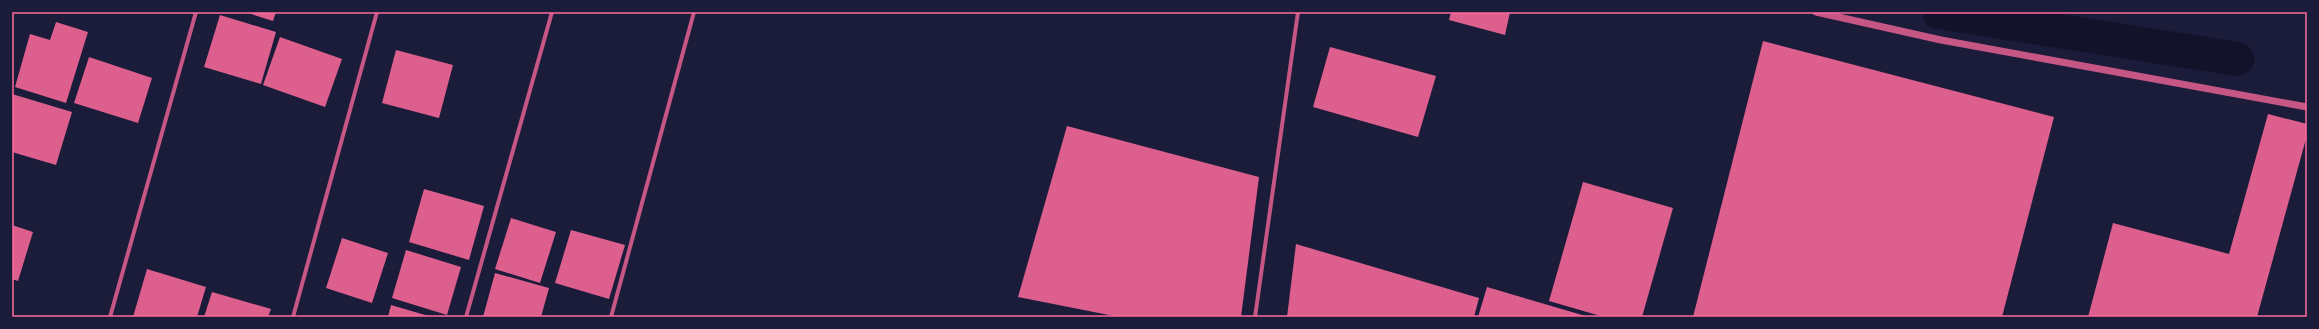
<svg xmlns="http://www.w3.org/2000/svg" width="2319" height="329" font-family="Rubik,sans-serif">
<rect width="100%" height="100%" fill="#1b1b3a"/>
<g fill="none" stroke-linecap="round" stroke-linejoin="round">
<path stroke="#12122b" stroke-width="34" d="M1939 12 2237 59"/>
</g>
<g fill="#dd5f8e">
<path d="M245 12H276L273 21Z"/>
<path d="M1451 12H1510L1505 35 1449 20Z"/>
<path d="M220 15 276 32 261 84 204 67Z"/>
<path d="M56 22 88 32 66 103 15 87 30 34 50 40Z"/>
<path d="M280 37 342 59 325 107 263 85Z"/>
<path d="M1763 41 2054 117 2002 317H1693Z"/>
<path d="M1330 47 1436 76 1418 137 1313 107Z"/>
<path d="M396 50 453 65 439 118 382 103Z"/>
<path d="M89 57 152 78 138 123 74 103Z"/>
<path d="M12 94 72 112 56 165 12 152Z"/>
<path d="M2268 114 2307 124V135L2257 317H2088L2113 223 2229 254Z"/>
<path d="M1067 126 1259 177 1241 317H1119L1018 297Z"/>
<path d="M1583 182 1673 208 1642 317H1604L1549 301Z"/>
<path d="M424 189 484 206 469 260 409 242Z"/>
<path d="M511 218 556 232 540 283 495 269Z"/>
<path d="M12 225 33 232 18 281 12 279Z"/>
<path d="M571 230 625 245 609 299 555 283Z"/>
<path d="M342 238 388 253 372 303 326 288Z"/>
<path d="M1296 244 1479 298 1474 317H1287Z"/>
<path d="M406 250 461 267 447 315 392 298Z"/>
<path d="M147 269 206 287 197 317H133Z"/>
<path d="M495 273 549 288 541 317H483Z"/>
<path d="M1487 287 1589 317H1478Z"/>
<path d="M212 292 271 309 268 317H204Z"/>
<path d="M391 305 432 317H388Z"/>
</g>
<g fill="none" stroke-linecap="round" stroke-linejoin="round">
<g stroke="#c65784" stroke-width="4">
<path d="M110 317 196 12"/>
<path d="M293 317 377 12"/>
<path d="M466 317 552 12"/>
<path d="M611 317 694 12"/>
<path d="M1255 317 1298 12"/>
</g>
<path stroke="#c65784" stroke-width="7" d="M1816 12 1941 40 2307 107"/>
</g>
<rect width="2319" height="329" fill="none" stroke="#1b1b3a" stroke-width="26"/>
<rect x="13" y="13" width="2293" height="303" fill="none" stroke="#ff6b9d" stroke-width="1.5"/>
</svg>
